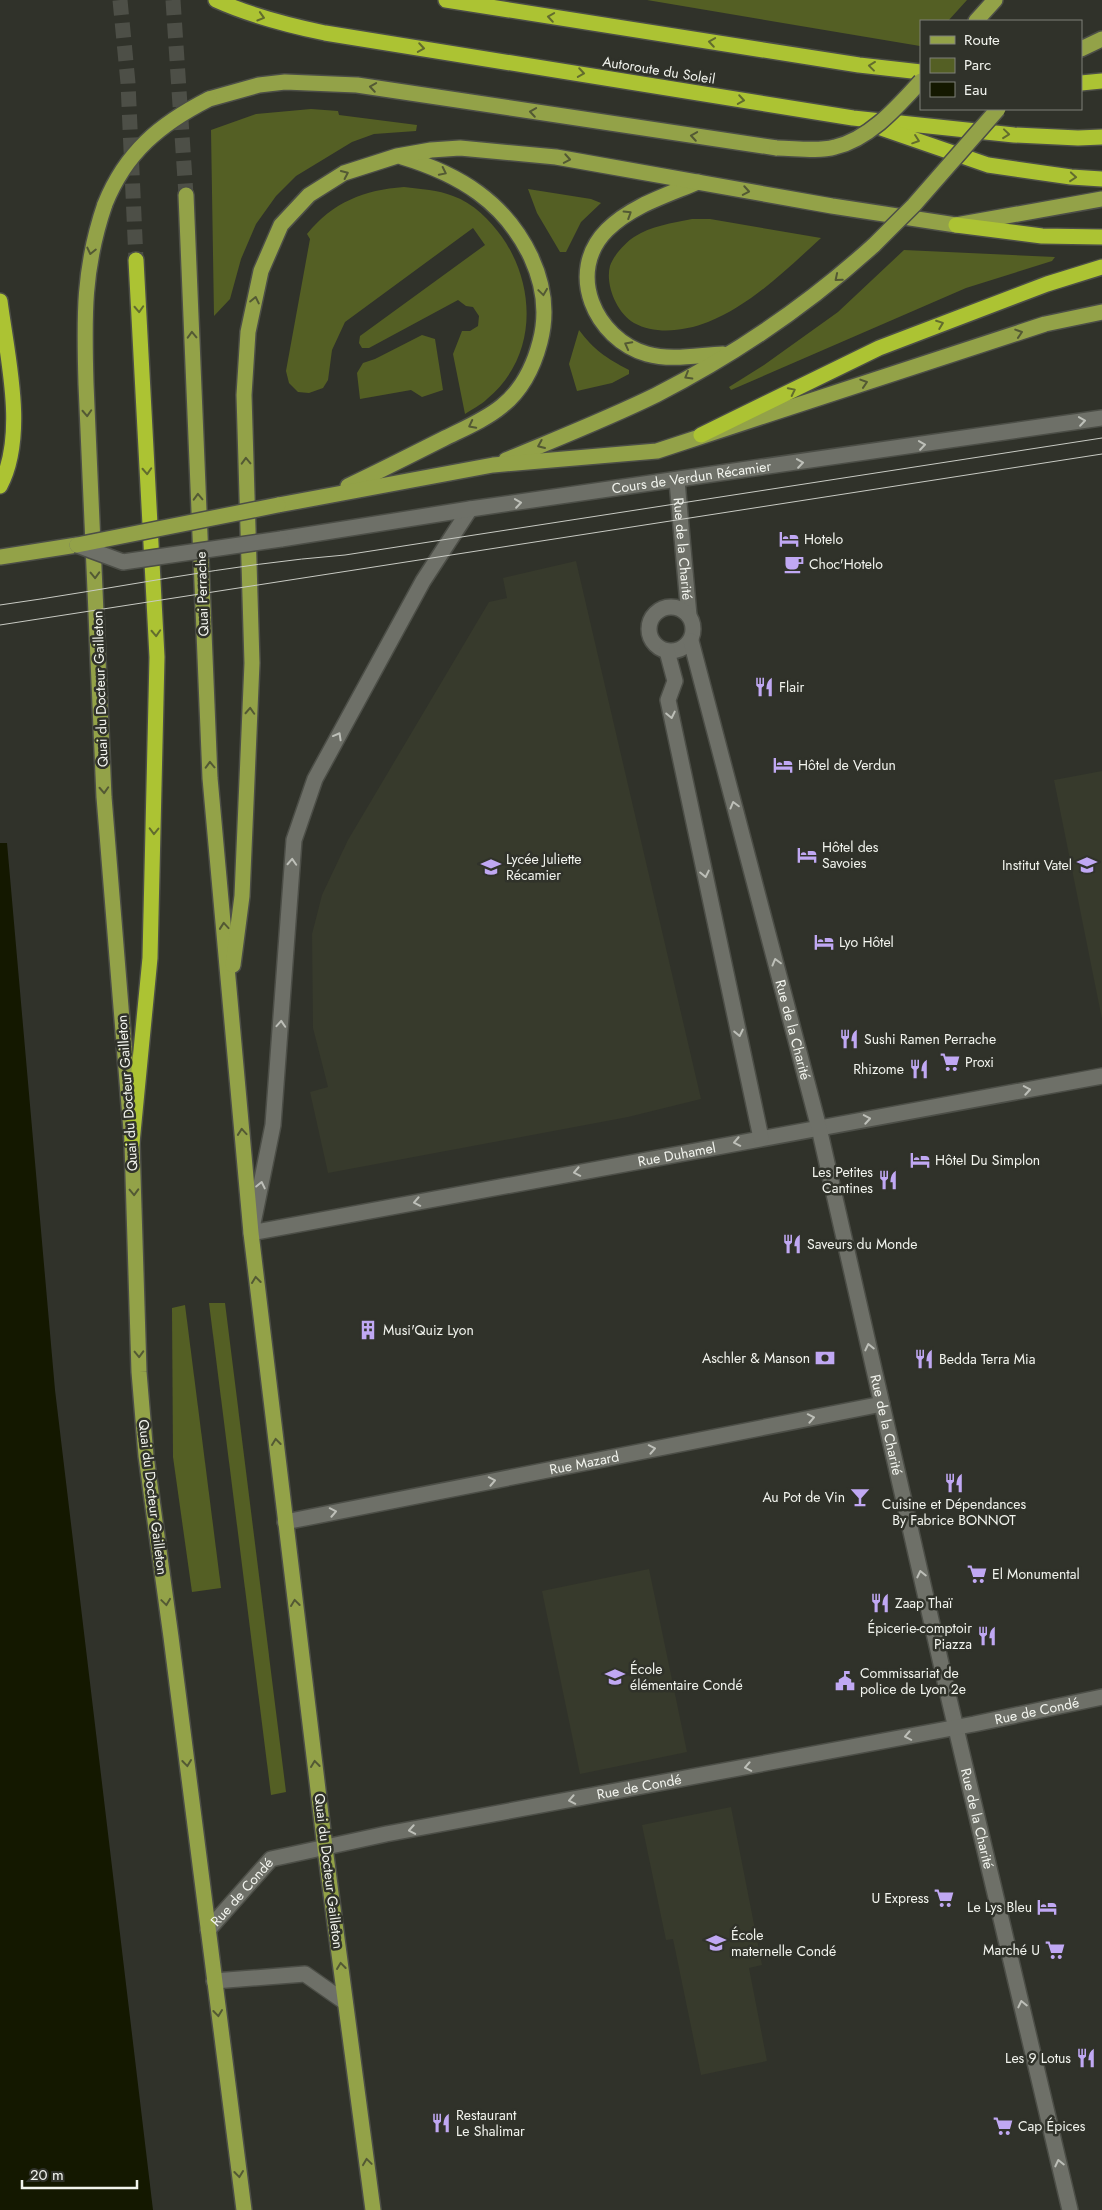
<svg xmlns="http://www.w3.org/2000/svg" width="1102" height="2210" font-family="Jost,sans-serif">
<rect width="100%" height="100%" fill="#30322a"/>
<g fill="#373a2c">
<path d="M576 561 701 1099 628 1117 328 1173 310 1092 328 1087 313 1028 312 934 322 895 348 840 489 602 507 598 503 578Z"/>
<path d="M1102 771V1019L1054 780Z"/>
<path d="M649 1569 687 1752 580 1774 542 1591Z"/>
<path d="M731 1807 762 1965 749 1968 767 2061 701 2075 673 1939 666 1940 642 1825Z"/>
</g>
<g fill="#545f24">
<path d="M647 0H967L948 21H921L920 46Z"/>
<path d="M311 109 338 111 339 115 417 125 416 131 374 134 352 142 296 176 276 196 256 224 241 259 230 299 214 316 211 130 256 114Z"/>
<path d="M404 187C421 189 438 190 453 196 473 203 490 220 502 237 537 287 537 358 487 399 481 405 472 409 465 414L453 354 462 331H470L478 326 479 316 473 307 466 306 458 300 369 348H362L359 343 360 336 485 245 473 228 345 322 332 350 328 380 323 388 309 393 298 392 289 383 286 371 310 239 307 234C333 202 364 190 404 187Z"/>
<path d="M528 189 591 199 601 203 581 222 566 252H560L537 213Z"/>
<path d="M692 219H710L821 238C787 269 751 305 708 322 685 331 656 335 634 323 617 313 605 285 610 266 613 256 626 242 634 237 651 226 672 223 692 219Z"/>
<path d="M904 250 1055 257 1052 261 966 288 731 390 729 387 764 365 838 312Z"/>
<path d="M579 330C594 350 606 358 629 370V374L612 383 577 391 569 364Z"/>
<path d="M422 335 435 339 443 390 422 397 411 390 360 399 357 373 363 363 375 359Z"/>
<path d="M209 1303H225L286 1792 271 1795Z"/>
<path d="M185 1305 221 1588 192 1592 173 1457 172 1308Z"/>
</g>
<path fill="#141800" d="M0 843H7L55 1390 153 2210H0Z"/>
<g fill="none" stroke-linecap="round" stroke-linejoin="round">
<path stroke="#4d4f47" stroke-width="15" stroke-dasharray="15 8" stroke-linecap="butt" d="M173 0 186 195"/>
<path stroke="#4d4f47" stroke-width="15" stroke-dasharray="15 8" stroke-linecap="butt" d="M120 0 128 83 136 260"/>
<defs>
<g id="minor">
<path id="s1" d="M677 481 689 616"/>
<path id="s2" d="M470 509 423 581 315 779 294 840 273 1125 251 1233 1102 1076"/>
<path id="s3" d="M281 539 470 509 1102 418"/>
<circle cx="671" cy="629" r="22"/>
<path id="s4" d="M691 641 819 1128 950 1703 1070 2210"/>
<path d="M667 651 675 681 668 700 761 1138"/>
<path id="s5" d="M285 1522 882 1404"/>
<path id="s6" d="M208 1930 271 1859 386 1834 974 1724 1102 1697"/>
<path d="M214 1981 305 1974 345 2002"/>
</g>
<g id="major">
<path d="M976 21 995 0"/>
<path d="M1081 49 1102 39"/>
<path d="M209 99 259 85 285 82 357 85 777 148"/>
<path d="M698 182C667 195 631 206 607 230 565 272 595 339 647 354 671 361 699 355 723 354"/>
<path d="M186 195 210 778 251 1233 325 1848 373 2210"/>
<path d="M105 204C83 268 84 317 86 384L104 797 132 1143 139 1372 146 1456 171 1637 244 2210"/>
<path d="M506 460C556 439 607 419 656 395 734 355 809 304 874 245"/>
<path d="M348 486C380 471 411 455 443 439 463 429 485 420 502 406 522 390 534 365 540 342 548 312 544 285 531 257 505 202 459 174 402 157"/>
<path d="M278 505 493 465 657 451 1045 324 1102 312"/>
<path d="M0 557 77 545"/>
<path d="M233 965 242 896 252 663 244 395 248 332 261 271 281 225 309 195 344 173 397 156 431 150 460 148 556 157 832 206 956 225 1102 199"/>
</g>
<g id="highway">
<path d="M216 0C251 16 287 25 325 33L853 118 1014 135 1078 138 1102 137"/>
<path d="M446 0 859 65 921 72"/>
<path d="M1081 83 1102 81"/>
<path d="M878 127 988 165 1071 177 1102 179"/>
<path d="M956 225 1042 236 1102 237"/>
<path d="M0 301C7 356 27 435 0 486"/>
<path d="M701 435 879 348 1047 284 1102 267"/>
<path d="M132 1143 150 958 157 657 136 260"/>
</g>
</defs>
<use href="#minor" stroke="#4c4e47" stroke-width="18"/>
<use href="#major" stroke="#4c4e47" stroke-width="18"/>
<use href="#highway" stroke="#4c4e47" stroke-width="18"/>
<use href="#minor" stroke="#6e7068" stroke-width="15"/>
<use href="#major" stroke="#93a248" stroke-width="15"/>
<use href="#highway" stroke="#acc333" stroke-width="15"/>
<g stroke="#c8cac3" stroke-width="1">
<path d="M0 605C115 589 229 564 345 555L1102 438"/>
<path d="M0 625 1102 454"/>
</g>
<defs>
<path id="minor-bridge" d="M77 545 123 562 281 539"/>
<g id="major-bridge">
<path d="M777 148C795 148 817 152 835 147 870 139 898 106 921 81"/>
<path d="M105 204C126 152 160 124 209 99"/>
<path d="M874 245 914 205 998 109"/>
<path d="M77 545 278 505"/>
</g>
</defs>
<use href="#minor-bridge" stroke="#4c4e47" stroke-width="18" stroke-linecap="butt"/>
<use href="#major-bridge" stroke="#4c4e47" stroke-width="18" stroke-linecap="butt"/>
<use href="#minor-bridge" stroke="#6e7068" stroke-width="15"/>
<use href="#major-bridge" stroke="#93a248" stroke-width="15"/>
</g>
<defs><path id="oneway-chevron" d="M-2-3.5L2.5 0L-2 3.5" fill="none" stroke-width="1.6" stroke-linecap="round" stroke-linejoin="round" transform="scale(1.25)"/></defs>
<g stroke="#626c2e">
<use href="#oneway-chevron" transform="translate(261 17) rotate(17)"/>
<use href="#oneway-chevron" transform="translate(551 17) rotate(-171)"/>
<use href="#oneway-chevron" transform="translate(712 42) rotate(-171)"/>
<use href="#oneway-chevron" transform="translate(421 48) rotate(9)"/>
<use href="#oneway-chevron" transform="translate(872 66) rotate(-173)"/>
<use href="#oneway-chevron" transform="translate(581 73) rotate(9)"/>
<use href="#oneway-chevron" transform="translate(741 100) rotate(9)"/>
<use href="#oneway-chevron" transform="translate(1006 134) rotate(6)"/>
<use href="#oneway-chevron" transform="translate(916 140) rotate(19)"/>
<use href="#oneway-chevron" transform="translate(1073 177) rotate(5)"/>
<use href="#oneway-chevron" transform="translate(139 309) rotate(87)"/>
<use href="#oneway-chevron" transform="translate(940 324) rotate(-21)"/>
<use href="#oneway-chevron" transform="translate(792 391) rotate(-26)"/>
<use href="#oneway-chevron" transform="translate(147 471) rotate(87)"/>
<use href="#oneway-chevron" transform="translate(156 633) rotate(87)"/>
<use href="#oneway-chevron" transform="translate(154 831) rotate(91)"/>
</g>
<g stroke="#535934">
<use href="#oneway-chevron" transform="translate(373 87) rotate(-171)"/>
<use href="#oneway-chevron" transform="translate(533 112) rotate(-171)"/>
<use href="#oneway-chevron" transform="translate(694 136) rotate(-171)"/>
<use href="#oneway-chevron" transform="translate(567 159) rotate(10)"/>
<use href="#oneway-chevron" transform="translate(443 172) rotate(26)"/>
<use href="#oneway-chevron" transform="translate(345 174) rotate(-25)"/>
<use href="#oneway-chevron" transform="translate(746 191) rotate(10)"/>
<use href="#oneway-chevron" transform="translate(628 214) rotate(-32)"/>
<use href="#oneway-chevron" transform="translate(91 251) rotate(103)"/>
<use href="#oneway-chevron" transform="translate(838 278) rotate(140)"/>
<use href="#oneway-chevron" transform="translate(543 292) rotate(82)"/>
<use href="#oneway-chevron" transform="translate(255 300) rotate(-78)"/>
<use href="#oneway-chevron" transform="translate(1019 333) rotate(-18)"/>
<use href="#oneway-chevron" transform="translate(192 335) rotate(-92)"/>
<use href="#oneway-chevron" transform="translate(628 345) rotate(-152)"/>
<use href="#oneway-chevron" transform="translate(688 376) rotate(150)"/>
<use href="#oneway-chevron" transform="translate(864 383) rotate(-18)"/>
<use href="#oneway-chevron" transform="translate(87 413) rotate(87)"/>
<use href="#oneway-chevron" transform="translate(472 425) rotate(153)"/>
<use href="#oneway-chevron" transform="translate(541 445) rotate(157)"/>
<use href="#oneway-chevron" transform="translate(246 461) rotate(-92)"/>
<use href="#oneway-chevron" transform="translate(198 497) rotate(-92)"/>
<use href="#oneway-chevron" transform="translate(95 575) rotate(88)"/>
<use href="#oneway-chevron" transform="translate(250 711) rotate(-87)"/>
<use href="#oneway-chevron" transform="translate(210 765) rotate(-92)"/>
<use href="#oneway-chevron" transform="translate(104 790) rotate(87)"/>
<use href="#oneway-chevron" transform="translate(224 926) rotate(-95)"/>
<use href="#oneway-chevron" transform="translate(242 1132) rotate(-95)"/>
<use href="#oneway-chevron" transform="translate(134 1192) rotate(88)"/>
<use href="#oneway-chevron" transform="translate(256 1280) rotate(-97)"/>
<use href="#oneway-chevron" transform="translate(139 1354) rotate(88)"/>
<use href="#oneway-chevron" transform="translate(276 1442) rotate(-97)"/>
<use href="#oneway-chevron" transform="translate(166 1602) rotate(82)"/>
<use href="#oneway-chevron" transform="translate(295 1603) rotate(-97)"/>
<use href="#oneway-chevron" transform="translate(187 1763) rotate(83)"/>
<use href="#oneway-chevron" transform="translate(315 1764) rotate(-97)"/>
<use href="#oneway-chevron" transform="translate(341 1966) rotate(-97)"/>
<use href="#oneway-chevron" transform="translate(218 2013) rotate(83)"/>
<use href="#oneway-chevron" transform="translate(367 2162) rotate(-98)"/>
<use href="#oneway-chevron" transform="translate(239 2174) rotate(83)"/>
</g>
<g stroke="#bdbfb8">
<use href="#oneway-chevron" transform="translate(1082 421) rotate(-8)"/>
<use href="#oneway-chevron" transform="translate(922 445) rotate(-8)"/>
<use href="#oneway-chevron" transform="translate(800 463) rotate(-8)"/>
<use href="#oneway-chevron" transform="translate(518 503) rotate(-8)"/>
<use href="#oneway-chevron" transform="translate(671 715) rotate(78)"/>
<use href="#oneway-chevron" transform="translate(338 736) rotate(-61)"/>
<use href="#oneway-chevron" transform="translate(734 805) rotate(-105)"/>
<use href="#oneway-chevron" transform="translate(292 862) rotate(-87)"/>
<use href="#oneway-chevron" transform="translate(705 874) rotate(78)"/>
<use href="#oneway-chevron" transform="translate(776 962) rotate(-105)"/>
<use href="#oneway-chevron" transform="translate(281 1024) rotate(-86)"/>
<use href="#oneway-chevron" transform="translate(739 1033) rotate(78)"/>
<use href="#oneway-chevron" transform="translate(1027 1090) rotate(-10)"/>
<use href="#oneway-chevron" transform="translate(867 1119) rotate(-10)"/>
<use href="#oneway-chevron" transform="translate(737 1142) rotate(169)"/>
<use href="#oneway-chevron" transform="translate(577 1172) rotate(169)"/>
<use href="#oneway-chevron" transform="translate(261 1185) rotate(-78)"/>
<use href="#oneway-chevron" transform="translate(417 1202) rotate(169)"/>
<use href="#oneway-chevron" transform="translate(869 1347) rotate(-103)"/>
<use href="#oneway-chevron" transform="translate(811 1418) rotate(-11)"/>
<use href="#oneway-chevron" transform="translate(652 1449) rotate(-11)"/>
<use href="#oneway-chevron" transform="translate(492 1481) rotate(-11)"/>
<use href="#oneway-chevron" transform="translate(333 1512) rotate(-11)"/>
<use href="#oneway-chevron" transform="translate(921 1574) rotate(-103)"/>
<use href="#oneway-chevron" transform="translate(908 1736) rotate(169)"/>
<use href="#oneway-chevron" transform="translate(748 1767) rotate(169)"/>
<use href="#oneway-chevron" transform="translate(572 1800) rotate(169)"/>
<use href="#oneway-chevron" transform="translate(412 1830) rotate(170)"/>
<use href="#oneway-chevron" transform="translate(1022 2004) rotate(-103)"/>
<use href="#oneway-chevron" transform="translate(1059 2163) rotate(-103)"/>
</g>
<defs>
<symbol id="hotel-bare" viewBox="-9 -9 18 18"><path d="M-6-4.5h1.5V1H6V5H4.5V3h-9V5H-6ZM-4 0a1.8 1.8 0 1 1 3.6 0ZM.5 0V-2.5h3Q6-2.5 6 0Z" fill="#c0a8f3" stroke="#30322a" stroke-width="2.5" paint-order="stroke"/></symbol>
<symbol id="cafe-bare" viewBox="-9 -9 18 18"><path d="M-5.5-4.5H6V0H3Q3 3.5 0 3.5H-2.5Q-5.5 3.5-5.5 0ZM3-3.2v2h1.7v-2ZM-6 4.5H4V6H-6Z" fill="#c0a8f3" stroke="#30322a" stroke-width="2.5" paint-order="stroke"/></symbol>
<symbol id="restaurant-bare" viewBox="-9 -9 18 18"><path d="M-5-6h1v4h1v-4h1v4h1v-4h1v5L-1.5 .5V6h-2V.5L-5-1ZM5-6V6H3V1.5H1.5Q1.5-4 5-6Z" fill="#c0a8f3" stroke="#30322a" stroke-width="2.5" paint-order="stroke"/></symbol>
<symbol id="university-bare" viewBox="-9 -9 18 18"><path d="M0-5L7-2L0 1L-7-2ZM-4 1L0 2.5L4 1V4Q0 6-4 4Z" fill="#c0a8f3" stroke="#30322a" stroke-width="2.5" paint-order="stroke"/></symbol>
<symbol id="school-bare" viewBox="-9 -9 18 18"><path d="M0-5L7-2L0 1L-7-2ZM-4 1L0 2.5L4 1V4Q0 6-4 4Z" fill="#c0a8f3" stroke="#30322a" stroke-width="2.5" paint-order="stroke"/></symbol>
<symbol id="supermarket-bare" viewBox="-9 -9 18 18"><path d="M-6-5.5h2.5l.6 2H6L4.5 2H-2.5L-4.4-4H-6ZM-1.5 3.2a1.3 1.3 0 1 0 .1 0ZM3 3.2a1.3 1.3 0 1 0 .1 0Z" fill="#c0a8f3" stroke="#30322a" stroke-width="2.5" paint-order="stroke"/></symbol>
<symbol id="building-bare" viewBox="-9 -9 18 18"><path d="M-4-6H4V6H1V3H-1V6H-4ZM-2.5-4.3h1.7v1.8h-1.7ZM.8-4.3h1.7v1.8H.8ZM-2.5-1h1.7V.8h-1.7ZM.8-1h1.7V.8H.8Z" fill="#c0a8f3" stroke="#30322a" stroke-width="2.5" paint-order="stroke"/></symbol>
<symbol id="bank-bare" viewBox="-9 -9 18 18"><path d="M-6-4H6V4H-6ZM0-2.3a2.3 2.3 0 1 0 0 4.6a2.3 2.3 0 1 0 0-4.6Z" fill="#c0a8f3" stroke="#30322a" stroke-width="2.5" paint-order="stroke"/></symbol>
<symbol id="bar-bare" viewBox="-9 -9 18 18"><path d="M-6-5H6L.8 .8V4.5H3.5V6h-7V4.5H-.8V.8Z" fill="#c0a8f3" stroke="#30322a" stroke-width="2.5" paint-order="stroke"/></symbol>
<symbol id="civic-bare" viewBox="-9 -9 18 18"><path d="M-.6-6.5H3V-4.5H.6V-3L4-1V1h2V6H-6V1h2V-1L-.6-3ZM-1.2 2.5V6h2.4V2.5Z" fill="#c0a8f3" stroke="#30322a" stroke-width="2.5" paint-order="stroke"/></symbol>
</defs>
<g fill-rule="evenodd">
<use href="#hotel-bare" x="775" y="525" width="28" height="28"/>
<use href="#cafe-bare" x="780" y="550" width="28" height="28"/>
<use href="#restaurant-bare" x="750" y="673" width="28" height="28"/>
<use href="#hotel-bare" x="769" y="751" width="28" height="28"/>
<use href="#hotel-bare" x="793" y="841" width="28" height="28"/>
<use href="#university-bare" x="1073" y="851" width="28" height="28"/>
<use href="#school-bare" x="477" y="853" width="28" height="28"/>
<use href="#hotel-bare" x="810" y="928" width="28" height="28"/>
<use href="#restaurant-bare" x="835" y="1025" width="28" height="28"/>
<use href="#supermarket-bare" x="936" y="1048" width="28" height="28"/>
<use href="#restaurant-bare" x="905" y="1055" width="28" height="28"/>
<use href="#hotel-bare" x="906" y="1146" width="28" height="28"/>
<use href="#restaurant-bare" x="874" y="1166" width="28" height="28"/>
<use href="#restaurant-bare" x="778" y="1230" width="28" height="28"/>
<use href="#building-bare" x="354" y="1316" width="28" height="28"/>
<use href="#bank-bare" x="811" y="1344" width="28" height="28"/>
<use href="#restaurant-bare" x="910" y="1345" width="28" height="28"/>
<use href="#restaurant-bare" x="940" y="1469" width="28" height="28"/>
<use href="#bar-bare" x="846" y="1483" width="28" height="28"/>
<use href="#supermarket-bare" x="963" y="1560" width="28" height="28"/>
<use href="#restaurant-bare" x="866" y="1589" width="28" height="28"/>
<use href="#restaurant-bare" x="973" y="1622" width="28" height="28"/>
<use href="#school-bare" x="601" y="1663" width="28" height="28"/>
<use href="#civic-bare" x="831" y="1667" width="28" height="28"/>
<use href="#supermarket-bare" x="930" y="1884" width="28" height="28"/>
<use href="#hotel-bare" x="1033" y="1893" width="28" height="28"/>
<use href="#school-bare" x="702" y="1929" width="28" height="28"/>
<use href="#supermarket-bare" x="1041" y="1936" width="28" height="28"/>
<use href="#restaurant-bare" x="1072" y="2044" width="28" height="28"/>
<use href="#restaurant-bare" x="427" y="2109" width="28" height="28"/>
<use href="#supermarket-bare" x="989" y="2112" width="28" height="28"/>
</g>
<g text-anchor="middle" stroke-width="5" stroke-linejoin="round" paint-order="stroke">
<g font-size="14" fill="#f2f4ee" stroke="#30322a">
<text transform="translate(659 70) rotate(9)" y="5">Autoroute du Soleil</text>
<text dy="5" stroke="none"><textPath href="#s3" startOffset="415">Cours de Verdun Récamier</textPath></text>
<text dy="5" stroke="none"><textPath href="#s1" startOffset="68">Rue de la Charité</textPath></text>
<text transform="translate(202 594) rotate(-92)" y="5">Quai Perrache</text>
<text transform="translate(100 689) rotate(-92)" y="5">Quai du Docteur Gailleton</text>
<text dy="5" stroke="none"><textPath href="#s4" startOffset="402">Rue de la Charité</textPath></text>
<text transform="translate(127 1093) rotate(-94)" y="5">Quai du Docteur Gailleton</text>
<text dy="5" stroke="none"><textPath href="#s2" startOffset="1205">Rue Duhamel</textPath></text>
<text dy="5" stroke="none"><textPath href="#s4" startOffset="808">Rue de la Charité</textPath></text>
<text dy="5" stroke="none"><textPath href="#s5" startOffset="305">Rue Mazard</textPath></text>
<text transform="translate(153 1497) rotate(83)" y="5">Quai du Docteur Gailleton</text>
<text dy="5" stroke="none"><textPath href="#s6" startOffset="875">Rue de Condé</textPath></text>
<text dy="5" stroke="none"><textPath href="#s6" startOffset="470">Rue de Condé</textPath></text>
<text dy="5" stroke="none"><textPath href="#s4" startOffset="1212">Rue de la Charité</textPath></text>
<text transform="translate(329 1871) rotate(83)" y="5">Quai du Docteur Gailleton</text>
<text dy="5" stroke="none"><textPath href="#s6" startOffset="51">Rue de Condé</textPath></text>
</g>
<g font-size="14" fill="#f2f4ee" stroke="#30322a" text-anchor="start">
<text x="804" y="544">Hotelo</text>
<text x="809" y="569">Choc'Hotelo</text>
<text x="779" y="692">Flair</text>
<text x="798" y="770">Hôtel de Verdun</text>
<text x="822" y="852">Hôtel des<tspan x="822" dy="16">Savoies</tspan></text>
<text x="506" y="864">Lycée Juliette<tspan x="506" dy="16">Récamier</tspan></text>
<text x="1072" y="870" text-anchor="end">Institut Vatel</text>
<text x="839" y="947">Lyo Hôtel</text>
<text x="864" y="1044">Sushi Ramen Perrache</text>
<text x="965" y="1067">Proxi</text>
<text x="904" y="1074" text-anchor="end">Rhizome</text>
<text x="935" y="1165">Hôtel Du Simplon</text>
<text x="873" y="1177" text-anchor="end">Les Petites<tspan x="873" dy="16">Cantines</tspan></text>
<text x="807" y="1249">Saveurs du Monde</text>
<text x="383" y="1335">Musi'Quiz Lyon</text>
<text x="810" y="1363" text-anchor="end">Aschler &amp; Manson</text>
<text x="939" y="1364">Bedda Terra Mia</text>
<text x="845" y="1502" text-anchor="end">Au Pot de Vin</text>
<text x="954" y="1509" text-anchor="middle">Cuisine et Dépendances<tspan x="954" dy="16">By Fabrice BONNOT</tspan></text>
<text x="992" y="1579">El Monumental</text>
<text x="895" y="1608">Zaap Thaï</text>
<text x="972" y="1633" text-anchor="end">Épicerie-comptoir<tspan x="972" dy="16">Piazza</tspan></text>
<text x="630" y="1674">École<tspan x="630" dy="16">élémentaire Condé</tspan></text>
<text x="860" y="1678">Commissariat de<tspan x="860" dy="16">police de Lyon 2e</tspan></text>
<text x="929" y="1903" text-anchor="end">U Express</text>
<text x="1032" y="1912" text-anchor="end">Le Lys Bleu</text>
<text x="731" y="1940">École<tspan x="731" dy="16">maternelle Condé</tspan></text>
<text x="1040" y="1955" text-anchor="end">Marché U</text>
<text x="1071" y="2063" text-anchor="end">Les 9 Lotus</text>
<text x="456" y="2120">Restaurant<tspan x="456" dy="16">Le Shalimar</tspan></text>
<text x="1018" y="2131">Cap Épices</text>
</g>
</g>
<rect x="920" y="20" width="162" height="90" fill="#30322a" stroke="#7e8078"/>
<rect x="930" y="36" width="25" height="8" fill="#93a248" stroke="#7e8078"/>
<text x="964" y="45" font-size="15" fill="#f2f4ee">Route</text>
<rect x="930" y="58" width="25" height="15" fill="#545f24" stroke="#7e8078"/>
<text x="964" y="70" font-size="15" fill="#f2f4ee">Parc</text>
<rect x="930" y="82" width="25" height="15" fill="#141800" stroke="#7e8078"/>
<text x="964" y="95" font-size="15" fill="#f2f4ee">Eau</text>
<path d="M22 2180v8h115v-8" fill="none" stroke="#f2f4ee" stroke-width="2.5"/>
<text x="30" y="2180" font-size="15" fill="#f2f4ee" stroke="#30322a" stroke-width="4" paint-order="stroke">20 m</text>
</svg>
